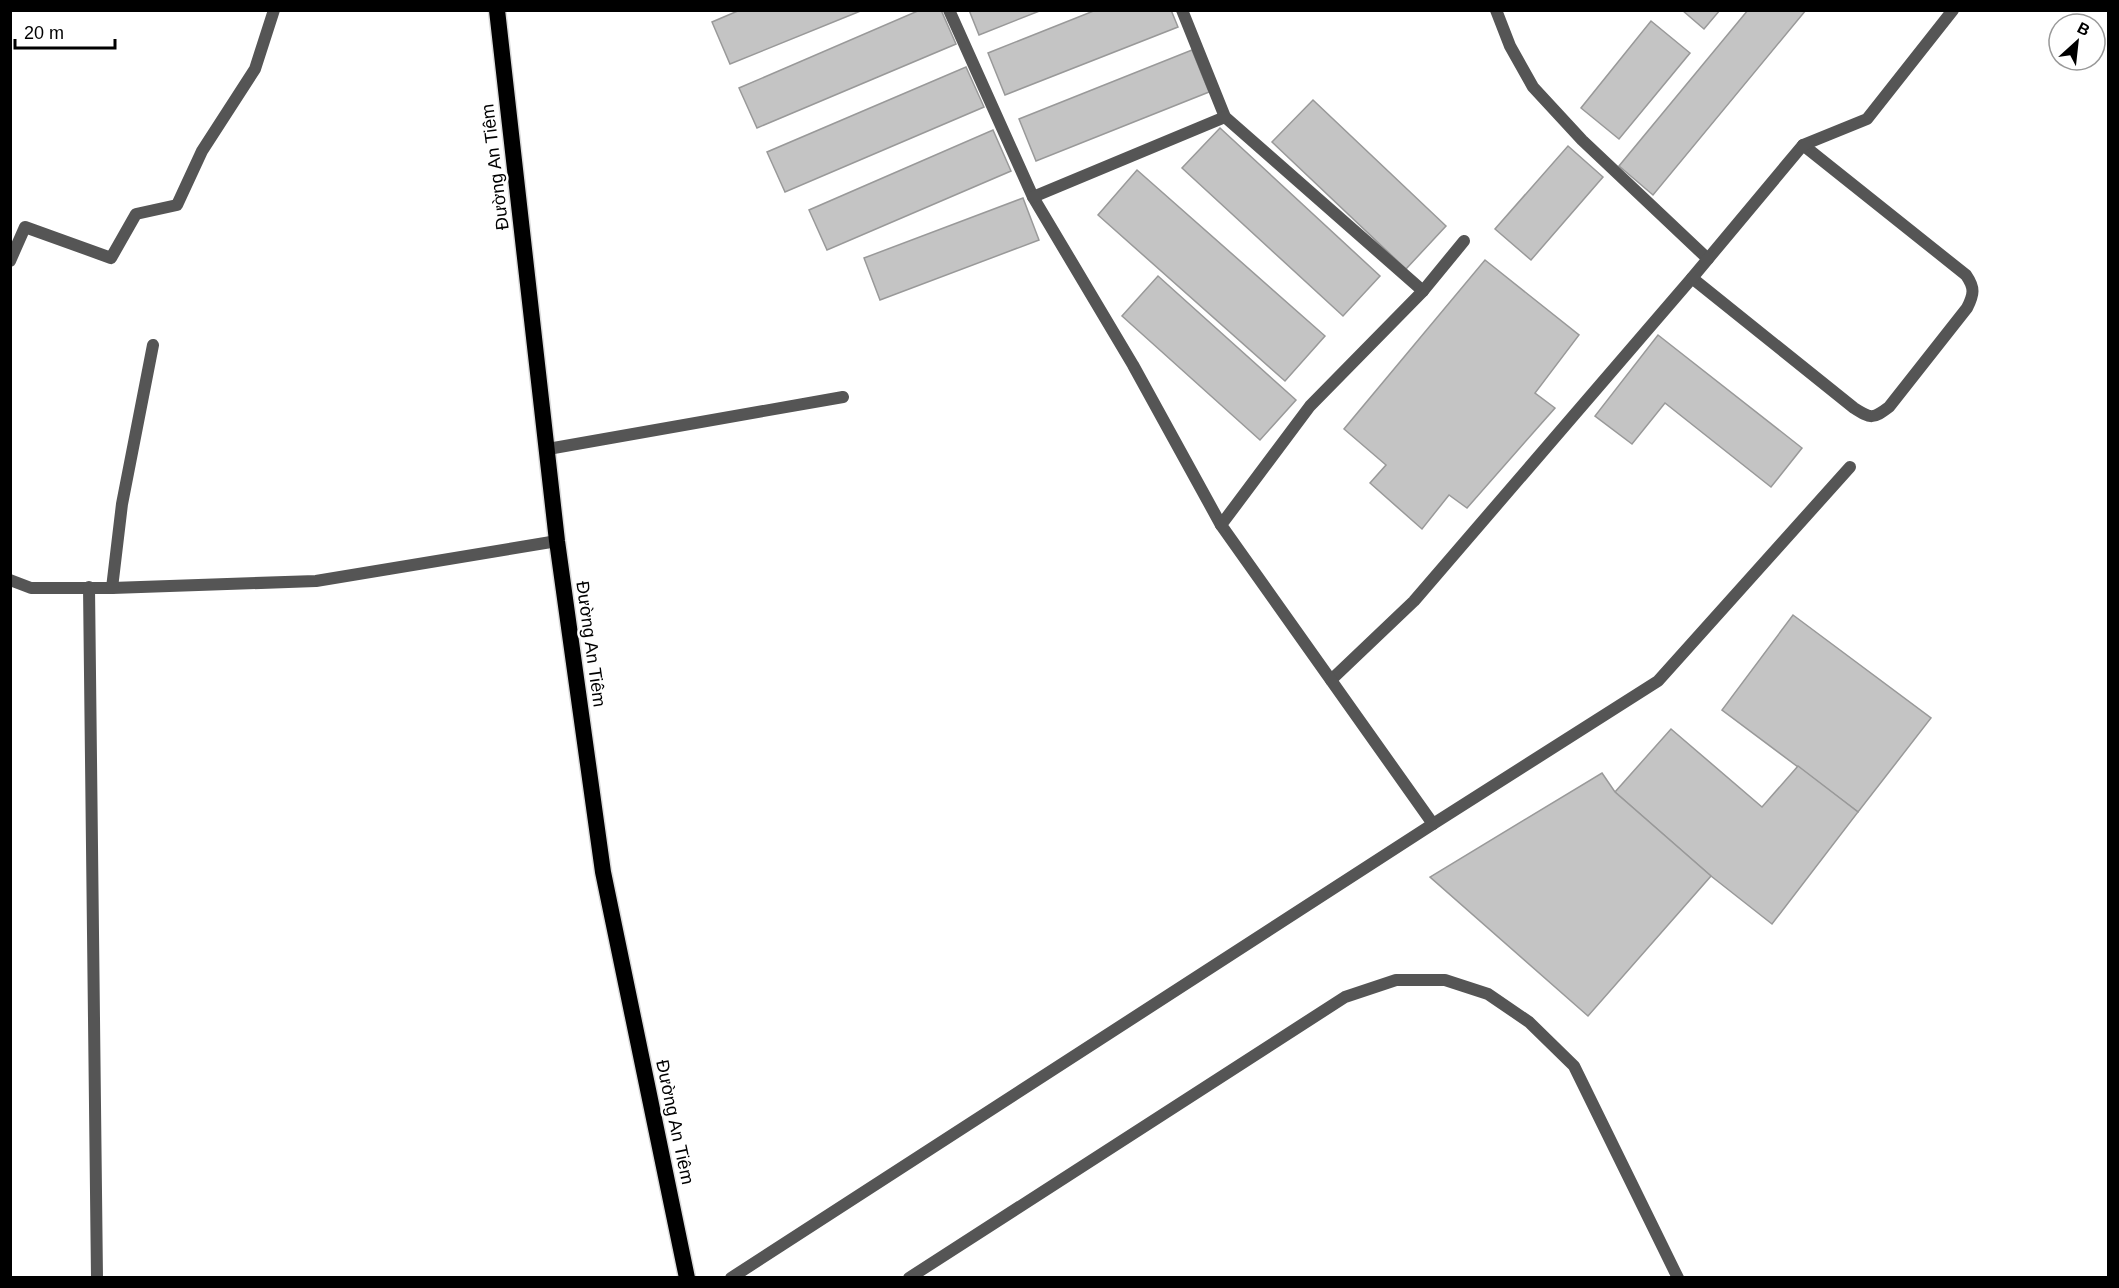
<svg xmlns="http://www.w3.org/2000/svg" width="2119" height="1288" font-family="Arial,sans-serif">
<rect width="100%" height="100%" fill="#fff"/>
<g fill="#c4c4c4" stroke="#999" stroke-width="1.5">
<path d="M740 10H863L730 64 712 22Z"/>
<path d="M920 10H941L956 44 757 128 739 88Z"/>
<path d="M969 10H1042L979 35Z"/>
<path d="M1096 10H1171L1178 27 1005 95 988 53Z"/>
<path d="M1682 10H1720L1704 29Z"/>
<path d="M1748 10H1806L1653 195 1619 166Z"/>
<path d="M1651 21 1690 53 1619 139 1581 108Z"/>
<path d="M1192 50 1209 92 1036 161 1019 119Z"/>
<path d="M966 67 984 107 785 192 767 152Z"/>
<path d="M1313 100 1446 226 1406 269 1272 142Z"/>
<path d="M1220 128 1380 276 1343 316 1182 168Z"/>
<path d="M993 130 1011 171 827 250 809 210Z"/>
<path d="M1568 146 1603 177 1531 260 1495 229Z"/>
<path d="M1137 170 1325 336 1285 381 1098 215Z"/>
<path d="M1023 198 1039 240 880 300 864 258Z"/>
<path d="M1485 260 1579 335 1535 393 1555 408 1467 508 1449 495 1422 529 1370 483 1386 465 1344 429Z"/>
<path d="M1158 276 1296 400 1260 440 1122 316Z"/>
<path d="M1658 335 1802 448 1771 487 1665 403 1632 444 1595 416Z"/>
<path d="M1793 615 1931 718 1858 812 1722 710Z"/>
<path d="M1671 729 1762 807 1798 766 1858 812 1772 924 1711 876 1615 792Z"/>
<path d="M1602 773 1615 792 1711 876 1588 1016 1430 877Z"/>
</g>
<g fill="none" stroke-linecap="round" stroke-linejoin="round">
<defs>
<path id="trunk" d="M497 10 557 541 603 872 687 1278"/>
</defs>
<use href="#trunk" stroke="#dbdbdb" stroke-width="19"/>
<g stroke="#555" stroke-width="12">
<path d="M949 10 1033 197 1133 365 1221 525"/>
<path d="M1182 10 1225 117 1423 291"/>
<path d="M1496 10 1510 46 1533 87 1582 140 1708 259"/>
<path d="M1033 197 1225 117"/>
<path d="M1692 278 1854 408C1871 419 1873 419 1889 407L1967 308C1974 294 1975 288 1966 275L1803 145"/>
<path d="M1331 680 1414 601 1692 278 1803 145 1867 119 1953 10"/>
<path d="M1433 824 1221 525 1310 406 1423 291 1464 241"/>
<path d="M731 1278 1433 824 1658 681 1850 467"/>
<path d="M909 1278 1345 997 1396 980H1445L1488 994 1529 1022 1574 1066 1678 1278"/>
</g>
<g stroke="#555" stroke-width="12">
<path d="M10 261 25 227 111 258 136 214 177 205 202 151 255 69 274 10"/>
<path d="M548 449 843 397"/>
<path d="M10 580 31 588H112L316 581 557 541"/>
<path d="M89 587 97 1278"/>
<path d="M112 588 122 504 153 345"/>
</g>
<use href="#trunk" stroke="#000" stroke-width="16"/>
</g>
<g text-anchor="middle" stroke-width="5" stroke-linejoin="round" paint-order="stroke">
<g font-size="18" fill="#000" stroke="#fff">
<text transform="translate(495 167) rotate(-97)" y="6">Đường An Tiêm</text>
<text transform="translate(591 644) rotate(82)" y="6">Đường An Tiêm</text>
<text transform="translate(675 1122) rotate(78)" y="6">Đường An Tiêm</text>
</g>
</g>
<rect width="2119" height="1288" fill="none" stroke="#000000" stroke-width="24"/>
<g transform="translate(2077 42) rotate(27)"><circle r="28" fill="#ffffff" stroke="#999999" stroke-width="1.5"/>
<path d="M0-4.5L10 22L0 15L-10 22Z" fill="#000000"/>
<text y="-9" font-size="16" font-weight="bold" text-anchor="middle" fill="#000000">B</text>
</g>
<path d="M15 39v9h100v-9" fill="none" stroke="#000000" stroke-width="3"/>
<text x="24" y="39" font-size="18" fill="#000000" stroke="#ffffff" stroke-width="4.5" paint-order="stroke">20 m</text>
</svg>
